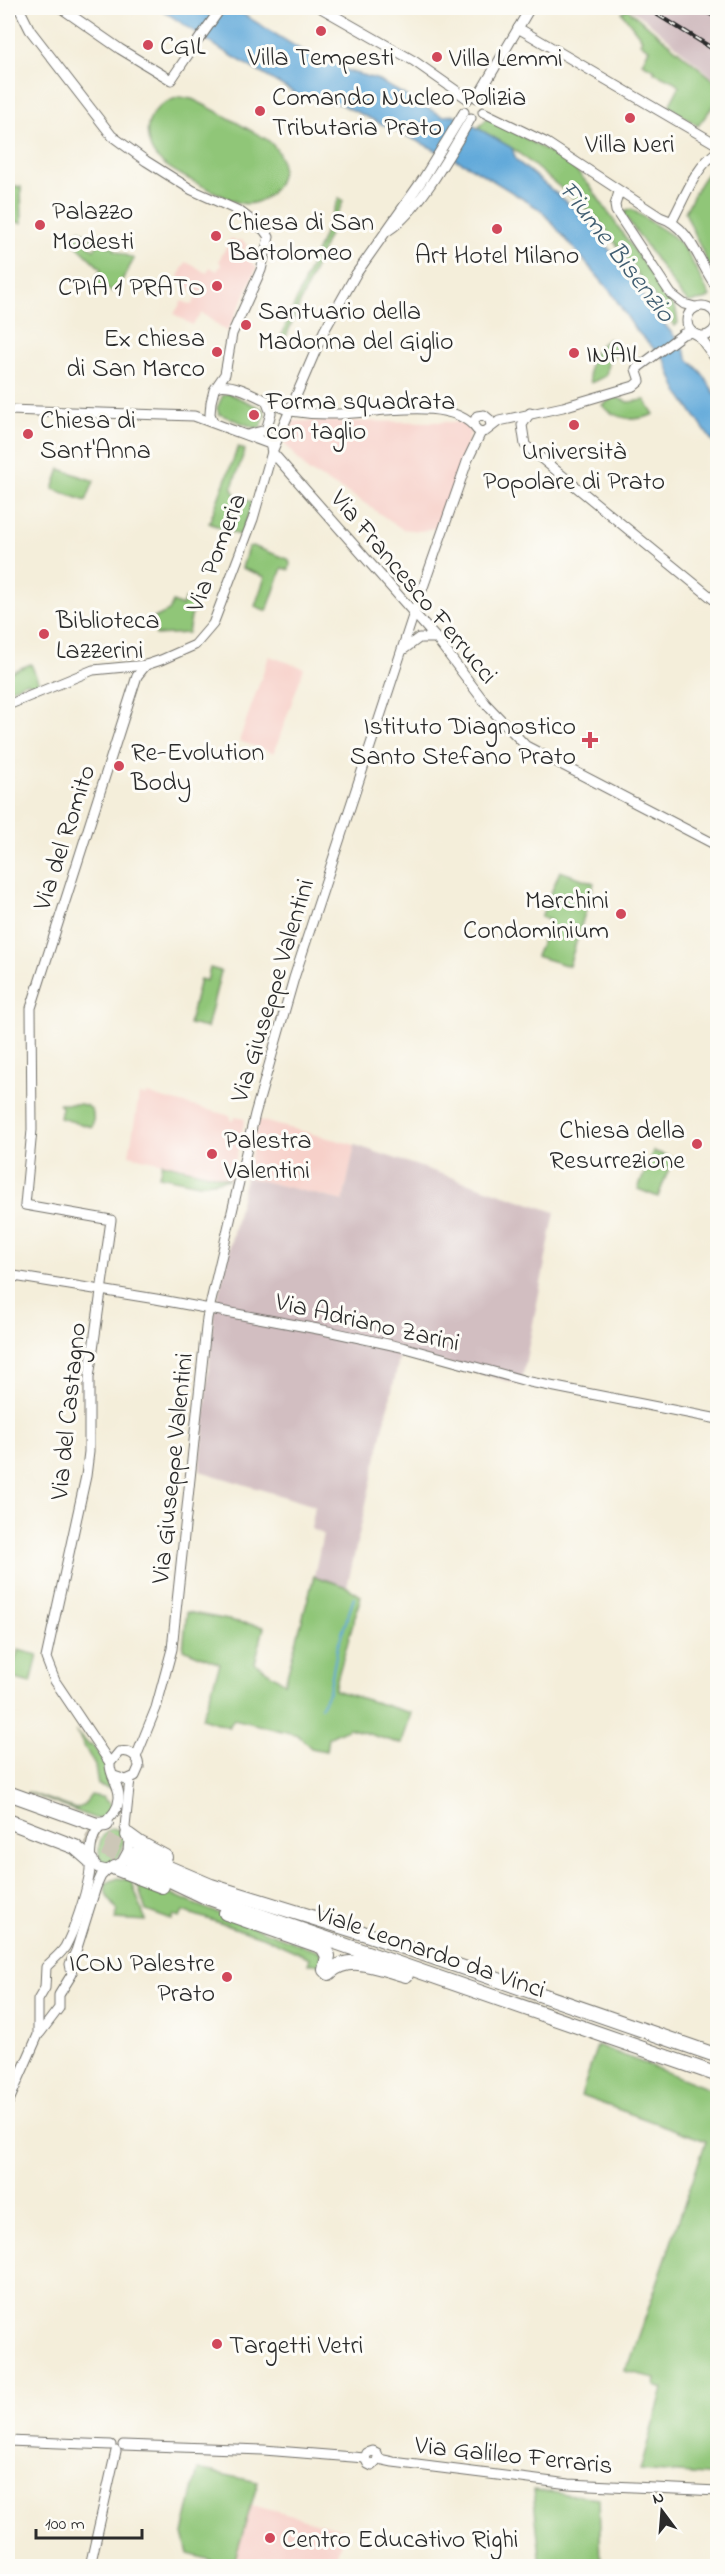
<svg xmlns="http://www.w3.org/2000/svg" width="725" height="2574" font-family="'Indie Flower',sans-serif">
<rect width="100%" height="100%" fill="#fdfcf7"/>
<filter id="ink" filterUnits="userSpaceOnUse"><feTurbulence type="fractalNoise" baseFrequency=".0167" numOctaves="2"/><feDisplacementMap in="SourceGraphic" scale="12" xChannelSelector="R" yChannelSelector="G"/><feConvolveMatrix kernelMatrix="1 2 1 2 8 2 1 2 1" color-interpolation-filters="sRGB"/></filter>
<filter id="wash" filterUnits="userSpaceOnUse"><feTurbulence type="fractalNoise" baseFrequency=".008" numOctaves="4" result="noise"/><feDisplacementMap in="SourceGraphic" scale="24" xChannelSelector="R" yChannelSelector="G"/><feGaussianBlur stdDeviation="1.35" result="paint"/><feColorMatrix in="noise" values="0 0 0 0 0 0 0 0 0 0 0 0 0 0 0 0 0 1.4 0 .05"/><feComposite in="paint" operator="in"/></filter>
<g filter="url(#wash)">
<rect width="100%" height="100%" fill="#f4eeda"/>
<g fill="#f7d0c9">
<path d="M231 238 238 242 240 239 247 245 241 254 257 267 243 299 227 332 202 313 192 325 174 314 182 301 192 305 197 295 178 276 186 262 207 273 210 267 217 271 221 265 219 260Z"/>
<path d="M293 421 462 422 471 432 442 526 421 531 402 529 357 498 308 471 284 443Z"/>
<path d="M269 656 304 668 274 753 239 741Z"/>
<path d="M147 1094 231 1116 230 1120 233 1121 235 1117 245 1119 231 1179 129 1155 139 1095 145 1096Z"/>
<path d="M259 1120 355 1145 343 1201 246 1177Z"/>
<path d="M252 2505 345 2530 333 2566H282L281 2563 262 2558 254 2565 234 2560Z"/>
</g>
<g fill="#d2bec1">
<path d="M628 8H717V81L645 19Z"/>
<path d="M355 1145 555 1212 521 1385 401 1351 347 1587 314 1576 323 1534 311 1529 315 1506 200 1471 213 1318 246 1177 343 1201Z"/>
</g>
<g fill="#90c678" stroke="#5e7852" stroke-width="1.5">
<path d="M627 9 715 81 717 101 698 126 669 106 679 87 675 82 654 72 655 70 642 63 649 49 640 43 642 39 622 13Z"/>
<path d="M179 97 192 99C211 108 229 118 248 129 255 133 265 137 271 143 300 171 266 217 231 200 210 189 176 175 159 160 149 151 145 134 149 122 154 107 165 102 179 97Z"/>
<path d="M488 117 570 164 589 185 676 310 678 323 675 326 598 219 515 150 478 128Z"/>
<path d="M717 166V278L711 271 685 212C693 198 702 173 717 166Z"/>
<path d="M8 185 21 187 22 223 8 221Z"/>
<path d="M339 198 343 201 285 339 281 337Z"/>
<path d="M631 209 673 236 687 252 710 296 705 300 689 302 681 295 623 213Z"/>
<path d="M80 230 92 238 87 244 94 249 100 243 110 247 115 242 117 244 114 250 134 259 117 289H115L113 292 94 283 101 269 74 243Z"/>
<path d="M609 339 618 351 608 362 606 376 591 383C585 366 593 348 609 339Z"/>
<path d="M228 393 263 409 265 415 261 427 255 428 219 414 217 408 223 395Z"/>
<path d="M615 397 628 402 645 400 654 414C637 422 615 420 602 405Z"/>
<path d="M238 447 245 450 232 487C233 498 244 499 253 502L241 536 209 523Z"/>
<path d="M60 469 94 481 86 501 53 489Z"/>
<path d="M252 546 288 559 290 563 289 570 282 568 267 611 255 606 265 577 242 568 248 547Z"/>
<path d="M185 599 194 602 188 633 156 635 152 619 169 611 173 602 182 606Z"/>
<path d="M31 664 39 683 34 685 26 682 8 690V673Z"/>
<path d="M560 871 594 883 569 966 536 956 551 921 541 917Z"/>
<path d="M210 968 221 971 207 1028 189 1024 200 979 207 981Z"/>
<path d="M80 1104C94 1106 95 1114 92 1127L60 1118 62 1108 58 1104Z"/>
<path d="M653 1151 673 1158 658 1197 638 1189Z"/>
<path d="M162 1163 230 1179 199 1184 159 1176Z"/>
<path d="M314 1576 347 1587 361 1596 334 1690 411 1713 402 1744 349 1728 328 1738 326 1751 311 1748 298 1735 234 1719 229 1727 202 1718 220 1664 183 1649 187 1612 264 1627 255 1663 285 1683Z"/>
<path d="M18 1650 38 1655 31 1683 11 1678Z"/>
<path d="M76 1731 90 1746 92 1744 105 1762 107 1773 114 1790 98 1785 95 1766Z"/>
<path d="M27 1792 76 1809 83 1806 91 1795 102 1797 113 1807 107 1816 96 1819Z"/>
<path d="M113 1828 122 1831C126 1846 121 1860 105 1863L100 1859C97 1847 100 1833 113 1828Z"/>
<path d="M135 1877 194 1904 322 1953 320 1964H308L310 1958 268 1939 183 1911 180 1918 174 1916 172 1920 146 1911Z"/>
<path d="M118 1878 131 1880 146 1921 115 1919 118 1911C113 1901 103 1898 106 1883Z"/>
<path d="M597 2045 717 2092V2476L640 2470 663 2389 655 2386 656 2378 624 2371 630 2362 706 2141 581 2096Z"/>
<path d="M198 2469 258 2482 235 2559 254 2566H210L211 2560 188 2554 183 2534Z"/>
<path d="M533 2490 599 2498 601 2566H541Z"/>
</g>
<path fill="#63aada" stroke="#476a82" stroke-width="1.5" d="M159 8H233L322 63 341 65 348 71 376 79 442 116 455 115 512 148 516 160 587 219 653 310 683 347 688 359 702 373 717 397V448L678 392 665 360 635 329 611 292 541 210 469 166 340 104 298 95 222 50Z"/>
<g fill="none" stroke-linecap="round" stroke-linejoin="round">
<path stroke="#63aada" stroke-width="2" d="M321 1706 329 1691 338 1645 354 1598"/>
</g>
</g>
<g filter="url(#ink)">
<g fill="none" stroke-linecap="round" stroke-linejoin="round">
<g stroke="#ccc7b7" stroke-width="14" stroke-dasharray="14 7" stroke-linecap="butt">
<path d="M88 1831 136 1854"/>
<path d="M85 1840 132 1862"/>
</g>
<defs>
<g id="tertiary">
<path d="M19 8 30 30 112 136 146 161 192 190 239 211 264 230 269 237 261 270 232 334 225 374 214 390 211 402 210 414 213 422"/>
<path d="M61 8 120 49 171 80 192 49"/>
<path d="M321 8 414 61 468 99"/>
<path d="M518 28 718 145"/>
<path d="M197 42 221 8"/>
<path d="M477 98 530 8"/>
<path d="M483 112 547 143 660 217C692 227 699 265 718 289"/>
<path d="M619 192 615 205 616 211 671 294 684 304 695 307"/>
<path d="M672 221C685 197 695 167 718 151"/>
<path d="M389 230C420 210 452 150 471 118"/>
<circle cx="702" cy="321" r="15"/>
<path d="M698 335 718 362"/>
<path d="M218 386C240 382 268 405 291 411 303 413 315 414 328 414 367 416 451 393 477 430L481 432"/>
<path d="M8 410 194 416 270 444 272 452 436 638 486 704 526 746 718 846"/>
<path d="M530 413 522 425 525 445 718 603"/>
<path d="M473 424 477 416 484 415 490 420 491 426"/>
<path d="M481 432 486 431 499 421 563 407 634 386 640 381 636 369 683 334 692 332"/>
<path d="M247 435 266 430 271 413 267 403"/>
<path d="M404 649 419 638H436"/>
<path d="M8 705 93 670 146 665 161 660 195 645 213 624 253 519 272 452 324 331 356 274 423 179 464 112"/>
<path d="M8 1275 156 1299 323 1330 406 1348 530 1382 718 1419"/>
<path d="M136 1757 156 1708 172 1649 207 1318 255 1114 294 978 344 826 414 613 468 459 481 432"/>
<path d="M110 1763 55 1681 46 1658 86 1476 89 1452V1378L111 1220 25 1205 32 1130 31 1008 137 676 146 665"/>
<path d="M91 1861 98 1868 107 1870 122 1862 128 1851 129 1840 125 1827 130 1779"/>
<path d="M40 2033 59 2008V1995L72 1974 70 1964 76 1951 96 1887 101 1876 107 1870"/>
<path d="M8 2103 38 2035V2000L45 1988 46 1967C52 1960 59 1956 65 1947 75 1929 85 1897 89 1877 92 1863 88 1849 94 1836 100 1822 118 1817 119 1798 120 1785 109 1776 110 1763L119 1752C130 1750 138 1755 139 1767L135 1776 126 1780 114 1776"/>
<path d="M8 2441 111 2445"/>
<path d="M123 2445 264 2450 365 2458"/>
<path d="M379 2459 372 2466 368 2464 365 2458 367 2453 373 2451 377 2453 379 2459 393 2462 569 2484 718 2491"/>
<path d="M90 2566 116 2451"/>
</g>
<g id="trunk">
<path d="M8 1793 97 1825 106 1824"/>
<path d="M8 1821 75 1847 91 1861"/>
<path d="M128 1835 139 1843 165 1857"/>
<path d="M136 1854 211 1886 363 1933 718 2056"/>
<path d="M132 1862 206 1897 718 2075"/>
<path d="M115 1868 162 1886"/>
<path d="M226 1913 323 1947 328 1956 325 1970"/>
<path d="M329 1973C349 1952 382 1969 406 1975"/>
</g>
</defs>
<use href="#tertiary" stroke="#716f68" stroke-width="11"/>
<use href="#trunk" stroke="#716f68" stroke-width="16"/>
<use href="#tertiary" stroke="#fff" stroke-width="9"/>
<use href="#trunk" stroke="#fff" stroke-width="14"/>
<defs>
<g id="rail">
<path d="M647 8 718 52"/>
<path d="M699 8 718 18"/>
</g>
</defs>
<use href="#rail" stroke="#2b2b2b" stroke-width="4.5"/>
<use href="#rail" stroke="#fdfcf7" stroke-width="2" stroke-dasharray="7" stroke-linecap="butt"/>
</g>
</g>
<g fill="#d1495b" stroke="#fdfcf7" stroke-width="2">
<circle cx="321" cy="31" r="6"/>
<circle cx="148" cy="45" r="6"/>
<circle cx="437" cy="57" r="6"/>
<circle cx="260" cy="111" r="6"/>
<circle cx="630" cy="118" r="6"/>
<circle cx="40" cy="225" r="6"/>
<circle cx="497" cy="229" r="6"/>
<circle cx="216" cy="236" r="6"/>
<circle cx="217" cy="286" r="6"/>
<circle cx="246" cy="325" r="6"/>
<circle cx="217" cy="352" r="6"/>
<circle cx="574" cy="353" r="6"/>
<circle cx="254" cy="415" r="6"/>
<circle cx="574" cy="425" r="6"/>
<circle cx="28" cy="434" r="6"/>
<circle cx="44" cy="634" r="6"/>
<path d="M587 731h6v6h6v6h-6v6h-6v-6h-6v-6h6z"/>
<circle cx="119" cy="766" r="6"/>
<circle cx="621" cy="914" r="6"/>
<circle cx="697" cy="1144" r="6"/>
<circle cx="212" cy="1154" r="6"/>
<circle cx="227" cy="1977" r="6"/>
<circle cx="217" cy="2344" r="6"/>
<circle cx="270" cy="2538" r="6"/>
</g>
<g text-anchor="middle" stroke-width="6" stroke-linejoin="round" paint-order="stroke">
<g font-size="26" fill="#2b2b2b" stroke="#fdfcf7" text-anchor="start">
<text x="160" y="54">CGIL</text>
<text x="321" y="65" text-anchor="middle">Villa Tempesti</text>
<text x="449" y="66">Villa Lemmi</text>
<text x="272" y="105">Comando Nucleo Polizia<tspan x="272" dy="30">Tributaria Prato</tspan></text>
<text x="630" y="152" text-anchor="middle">Villa Neri</text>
<text x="52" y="219">Palazzo<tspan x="52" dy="30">Modesti</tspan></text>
<text x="228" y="230">Chiesa di San<tspan x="228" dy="30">Bartolomeo</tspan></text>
<text x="497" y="263" text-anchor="middle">Art Hotel Milano</text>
<text x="205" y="295" text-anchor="end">CPIA 1 PRATO</text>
<text x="258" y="319">Santuario della<tspan x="258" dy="30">Madonna del Giglio</tspan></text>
<text x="205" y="346" text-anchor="end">Ex chiesa<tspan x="205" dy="30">di San Marco</tspan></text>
<text x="586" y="362">INAIL</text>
<text x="266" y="409">Forma squadrata<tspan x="266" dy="30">con taglio</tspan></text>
<text x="40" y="428">Chiesa di<tspan x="40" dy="30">Sant'Anna</tspan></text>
<text x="574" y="459" text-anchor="middle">Università<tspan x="574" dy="30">Popolare di Prato</tspan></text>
<text x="56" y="628">Biblioteca<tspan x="56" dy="30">Lazzerini</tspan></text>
<text x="576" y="734" text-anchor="end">Istituto Diagnostico<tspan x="576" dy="30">Santo Stefano Prato</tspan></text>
<text x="131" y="760">Re-Evolution<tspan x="131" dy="30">Body</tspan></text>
<text x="609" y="908" text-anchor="end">Marchini<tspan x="609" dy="30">Condominium</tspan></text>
<text x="685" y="1138" text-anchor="end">Chiesa della<tspan x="685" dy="30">Resurrezione</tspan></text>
<text x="224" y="1148">Palestra<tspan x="224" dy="30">Valentini</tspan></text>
<text x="215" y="1971" text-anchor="end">ICON Palestre<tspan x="215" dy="30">Prato</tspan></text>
<text x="229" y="2353">Targetti Vetri</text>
<text x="282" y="2547">Centro Educativo Righi</text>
</g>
<g font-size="26" fill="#2b2b2b" stroke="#fdfcf7">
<text transform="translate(215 552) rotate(-69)" y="9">Via Pomeria</text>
<text transform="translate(415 586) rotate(50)" y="9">Via Francesco Ferrucci</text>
<text transform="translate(63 837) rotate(-72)" y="9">Via del Romito</text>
<text transform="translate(271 990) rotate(-73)" y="9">Via Giuseppe Valentini</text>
<text transform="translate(368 1321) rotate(13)" y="9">Via Adriano Zarini</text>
<text transform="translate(67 1411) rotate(-84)" y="9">Via del Castagno</text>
<text transform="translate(171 1468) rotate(-84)" y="9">Via Giuseppe Valentini</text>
<text transform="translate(431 1950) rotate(19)" y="9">Viale Leonardo da Vinci</text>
<text transform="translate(514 2454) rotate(6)" y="9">Via Galileo Ferraris</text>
</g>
<g font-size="27" font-style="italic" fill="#415e71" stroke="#fdfcf7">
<text transform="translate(618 251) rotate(52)" y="9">Fiume Bisenzio</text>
</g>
</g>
<rect width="725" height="2574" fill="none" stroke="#fdfcf7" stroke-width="30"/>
<g transform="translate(662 2511) rotate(344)" stroke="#fdfcf7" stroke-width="4.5" paint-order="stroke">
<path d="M0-4.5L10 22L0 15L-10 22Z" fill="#2b2b2b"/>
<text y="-9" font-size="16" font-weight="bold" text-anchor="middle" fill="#2b2b2b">N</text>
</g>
<path d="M36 2529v9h106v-9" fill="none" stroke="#2b2b2b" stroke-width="3"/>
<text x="45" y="2529" font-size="18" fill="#2b2b2b" stroke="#fdfcf7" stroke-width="4.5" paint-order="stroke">100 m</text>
</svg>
